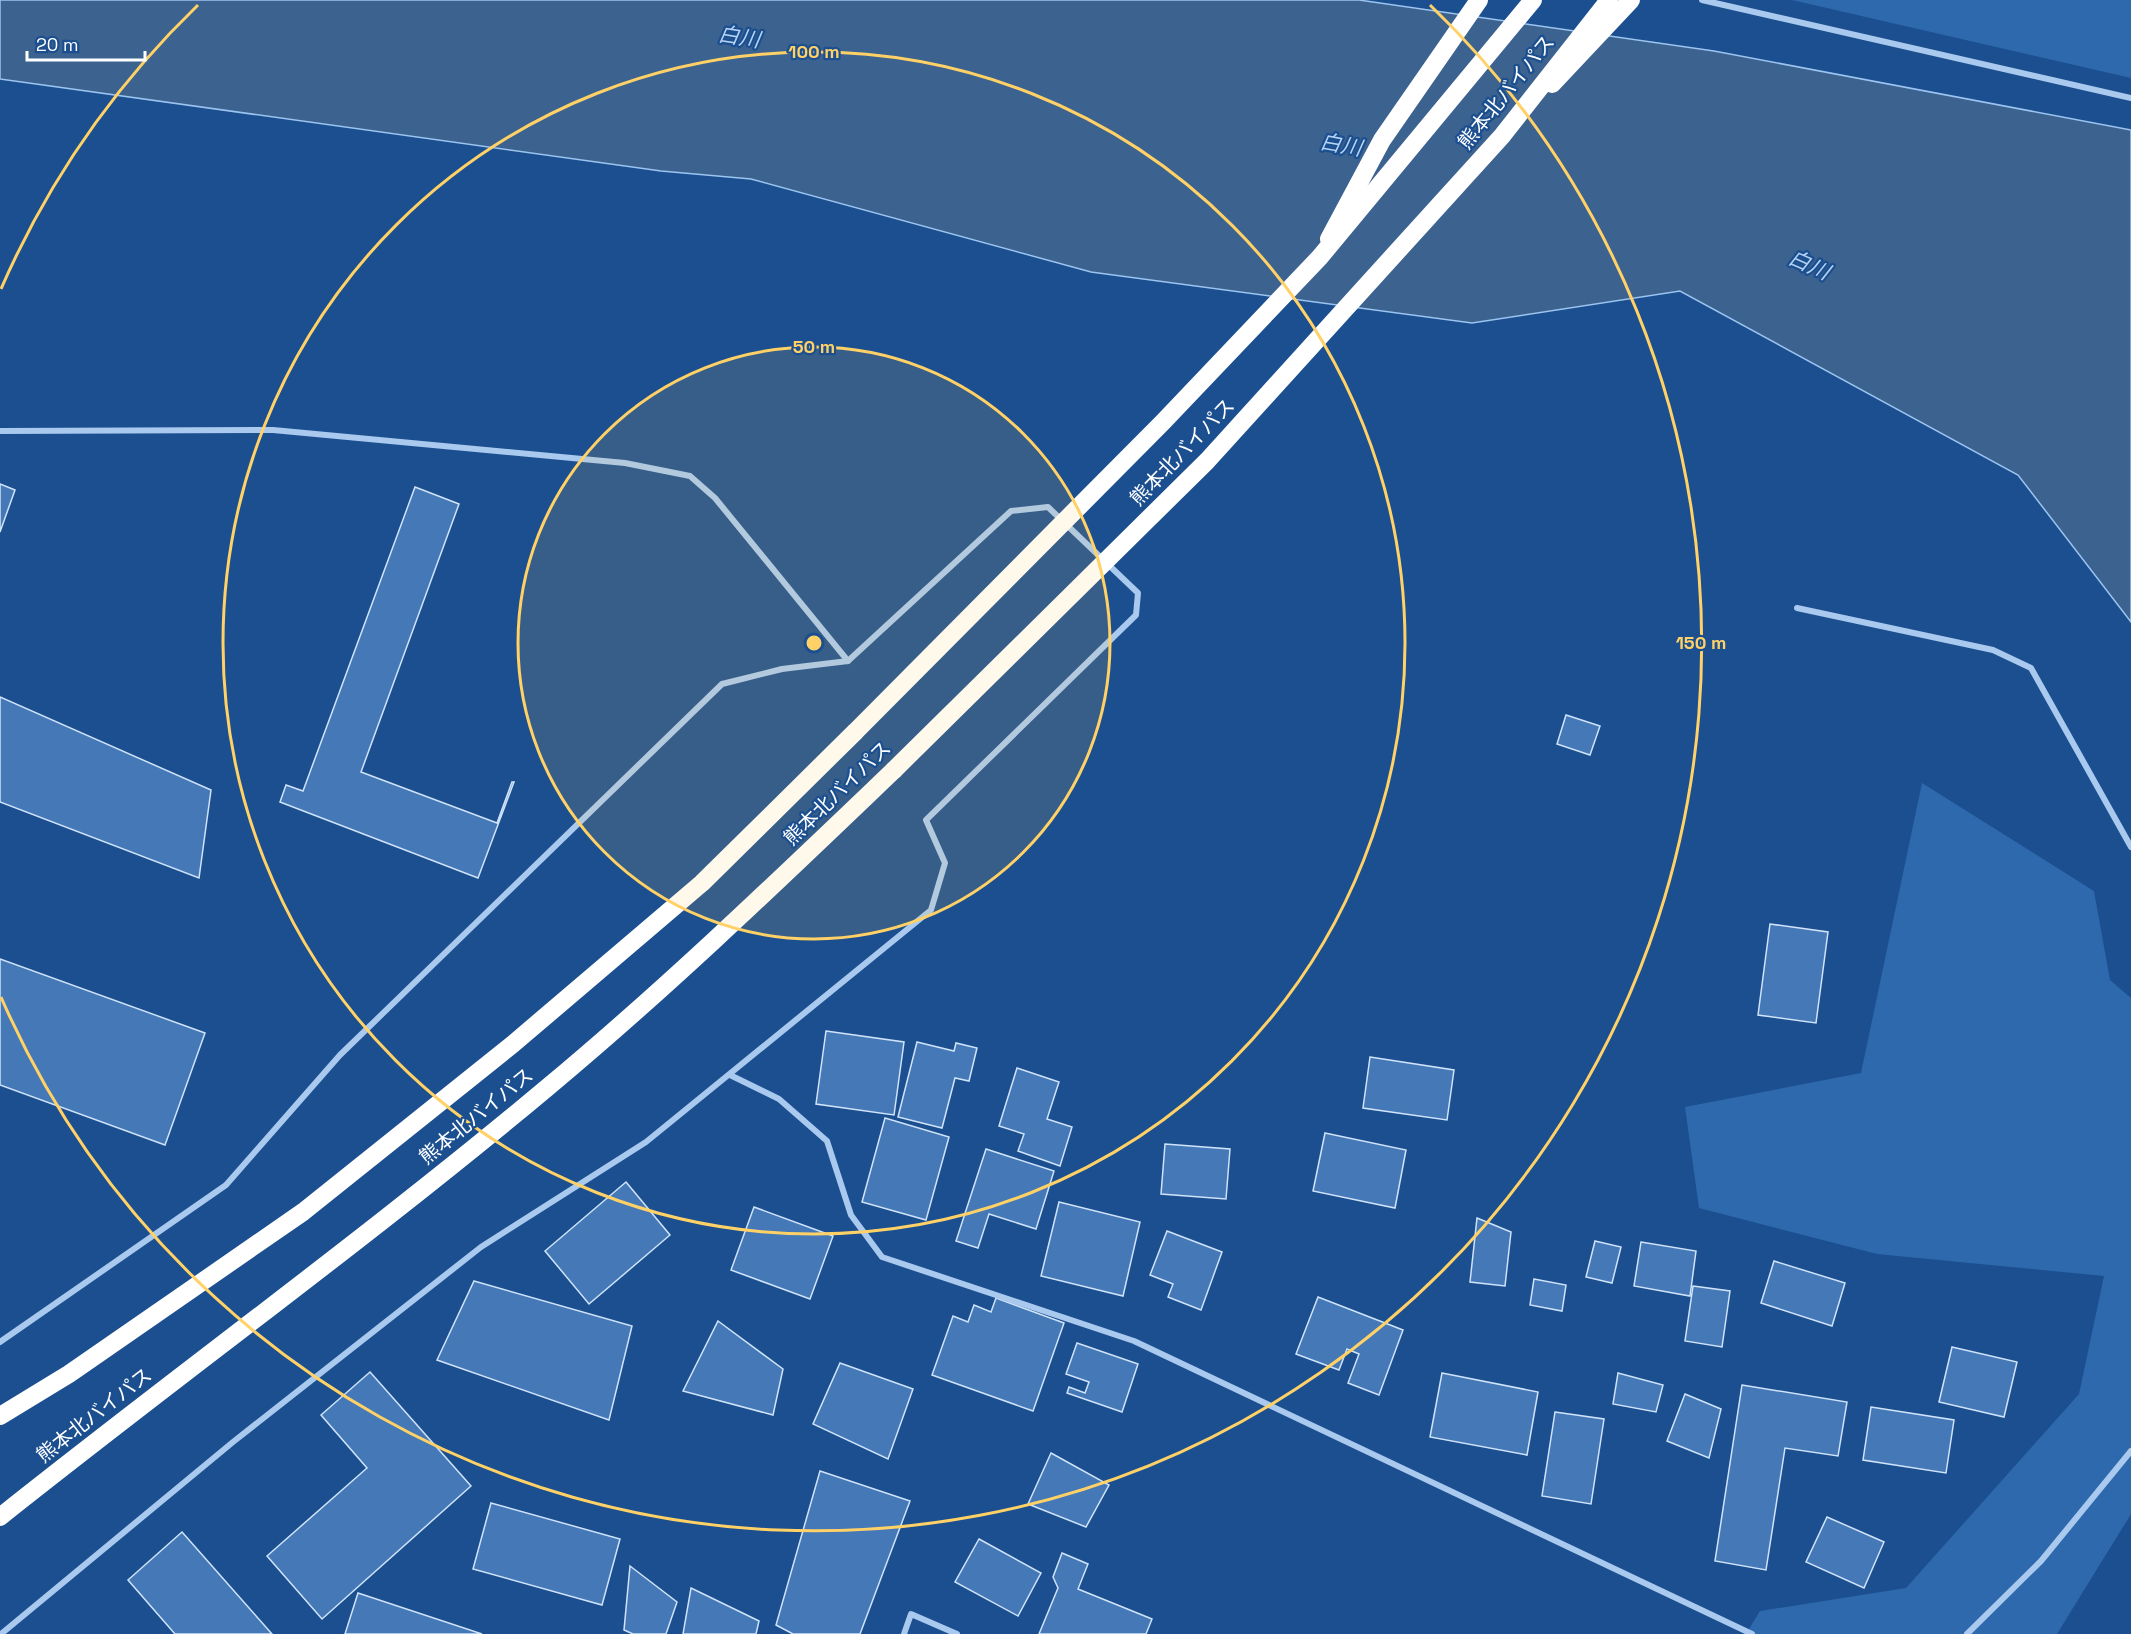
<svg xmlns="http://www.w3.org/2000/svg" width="2131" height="1634" font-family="'Space Grotesk','Noto Sans JP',sans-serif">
<rect width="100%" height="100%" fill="#1b4f8f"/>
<g fill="#2e69ad">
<path d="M1792 0H2131V78Z"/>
<path d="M1922 783 2094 891 2110 980 2131 998V1514L2057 1634H1746L1760 1611 1906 1588 2079 1394 2104 1276 1877 1254 1699 1208 1685 1107 1861 1073Z"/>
</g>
<path fill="#3c6290" stroke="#9cc4f0" stroke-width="1.5" d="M0 0H1359L1714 51 2131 130V622L2018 475 1680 291 1472 323 1091 272 751 179 661 171 0 79Z"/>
<g fill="#4478b7" stroke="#cfe3fa" stroke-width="1.5">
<path d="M0 484 15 490 0 532Z"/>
<path d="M415 487 459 504 361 772 497 823 512 782H514L478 878 280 802 286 785 303 791Z"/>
<path d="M0 697 211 790 199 878 0 802Z"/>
<path d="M1566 715 1600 726 1590 755 1557 744Z"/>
<path d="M1770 924 1828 932 1816 1023 1758 1015Z"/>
<path d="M0 959 205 1033 165 1145 0 1085Z"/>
<path d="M826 1031 904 1042 894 1115 816 1104Z"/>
<path d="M917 1042 954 1051 956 1043 977 1048 969 1081 955 1078 942 1128 898 1117Z"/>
<path d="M1370 1057 1454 1070 1447 1120 1363 1108Z"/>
<path d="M1017 1068 1059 1082 1047 1119 1072 1127 1060 1166 1018 1151 1024 1134 999 1126Z"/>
<path d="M885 1118 949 1137 926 1220 862 1202Z"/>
<path d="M1325 1133 1406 1150 1395 1208 1313 1191Z"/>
<path d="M1165 1144 1230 1149 1226 1199 1161 1194Z"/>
<path d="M986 1149 1054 1171 1036 1229 989 1214 978 1248 956 1241Z"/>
<path d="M626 1182 670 1235 589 1304 545 1251Z"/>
<path d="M1059 1202 1140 1222 1123 1296 1041 1276Z"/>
<path d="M754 1207 833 1236 810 1299 731 1270Z"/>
<path d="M1477 1218 1511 1232 1505 1286 1470 1282Z"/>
<path d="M1167 1231 1222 1252 1201 1310 1168 1297 1173 1284 1150 1275Z"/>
<path d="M1595 1241 1621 1247 1612 1283 1586 1277Z"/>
<path d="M1641 1242 1696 1251 1690 1296 1634 1286Z"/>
<path d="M1774 1261 1845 1283 1832 1326 1761 1303Z"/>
<path d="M1534 1279 1566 1285 1562 1311 1530 1305Z"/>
<path d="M474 1281 632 1326 609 1420 437 1360Z"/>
<path d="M1693 1286 1730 1291 1722 1347 1685 1341Z"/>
<path d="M1318 1297 1403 1330 1379 1395 1348 1383 1359 1354 1347 1349 1339 1370 1296 1354Z"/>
<path d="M996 1298 1064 1323 1033 1411 932 1375 953 1316 968 1322 974 1305 991 1312Z"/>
<path d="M718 1321 783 1369 773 1415 683 1391Z"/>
<path d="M1077 1343 1138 1364 1122 1412 1067 1393 1069 1387 1085 1393 1089 1382 1066 1374Z"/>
<path d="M1952 1347 2017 1362 2004 1417 1939 1402Z"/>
<path d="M840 1363 913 1389 888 1459 813 1424Z"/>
<path d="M370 1372 471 1486 322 1619 267 1556 367 1468 321 1415Z"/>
<path d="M1442 1373 1538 1392 1527 1455 1430 1437Z"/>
<path d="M1618 1373 1663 1385 1656 1412 1613 1404Z"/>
<path d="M1742 1385 1847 1402 1838 1456 1785 1448 1766 1570 1715 1561Z"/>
<path d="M1685 1394 1721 1409 1709 1458 1667 1441Z"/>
<path d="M1871 1407 1954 1420 1946 1473 1863 1460Z"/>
<path d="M1555 1412 1604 1419 1591 1504 1542 1496Z"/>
<path d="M1051 1453 1109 1485 1086 1527 1028 1504Z"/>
<path d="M820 1471 910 1501 860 1634H793L776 1625Z"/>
<path d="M491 1503 620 1539 602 1605 473 1569Z"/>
<path d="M1827 1517 1884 1542 1864 1588 1806 1562Z"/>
<path d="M182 1532 272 1634H175L128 1580Z"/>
<path d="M979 1539 1041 1573 1018 1616 955 1582Z"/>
<path d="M1062 1553 1088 1564 1078 1589 1152 1619 1146 1634H1039L1058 1588 1053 1577Z"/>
<path d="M630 1566 677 1602 666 1634H633L624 1630Z"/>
<path d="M691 1588 759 1621 756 1634H683Z"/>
<path d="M358 1593 482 1634H345Z"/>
</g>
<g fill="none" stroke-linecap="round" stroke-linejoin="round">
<g stroke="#a9c9ee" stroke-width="6">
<path d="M1702 0 2131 98"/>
<path d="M0 431 273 430 625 463 690 476 715 498 848 661"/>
<path d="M1797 608 1993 650 2031 668 2131 847"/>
<path d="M730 1075 779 1099 827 1141 851 1215 882 1257 1134 1341 1752 1634"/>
<path d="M0 1342 226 1185 340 1055 722 684 782 669 848 661 1011 511 1048 507 1138 593 1136 615 926 820 945 863 931 910 646 1142 481 1247 233 1442 1 1634"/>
<path d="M904 1634 911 1614 957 1634"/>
<path d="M1967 1634 2041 1561 2131 1451"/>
</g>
<g stroke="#fff" stroke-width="18">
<path d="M1552 84 1631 0"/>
<path d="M1329 239 1382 140 1479 0"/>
<path d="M0 1416 69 1374 303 1212 513 1044 702 883 855 732"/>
<path d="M0 1517C182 1372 370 1236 548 1087 668 987 781 878 894 770"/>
</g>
<g stroke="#fff" stroke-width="18">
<path d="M855 732 1163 422 1320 257 1533 0"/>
<path d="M894 770 1207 461 1502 136 1609 0"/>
</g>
</g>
<circle cx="814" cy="643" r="296" fill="#ffd166" fill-opacity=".12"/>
<g fill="none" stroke="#ffd166" stroke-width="3">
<circle cx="814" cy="643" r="296"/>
<circle cx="814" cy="643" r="591"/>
<path d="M1 289A887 887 0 0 1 198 5M1430 5A887 887 0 1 1 1 997"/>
</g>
<g text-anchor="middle" stroke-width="4.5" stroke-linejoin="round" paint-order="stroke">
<g font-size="20" fill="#fff" stroke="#1b4f8f">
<text transform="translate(1506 92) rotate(-51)" y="7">熊本北バイパス</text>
<text transform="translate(1182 452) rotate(-46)" y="7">熊本北バイパス</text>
<text transform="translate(837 793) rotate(-44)" y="7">熊本北バイパス</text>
<text transform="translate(476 1116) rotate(-39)" y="7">熊本北バイパス</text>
<text transform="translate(94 1415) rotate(-38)" y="7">熊本北バイパス</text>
</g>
<g font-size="21" font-style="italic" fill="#b5d3f5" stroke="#1b4f8f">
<text transform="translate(739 37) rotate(9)" y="7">白川</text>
<text transform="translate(1341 145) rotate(10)" y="7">白川</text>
<text transform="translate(1809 265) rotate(24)" y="7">白川</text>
</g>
</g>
<circle cx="814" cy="643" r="9" fill="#ffd166" stroke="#1b4f8f" stroke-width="3"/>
<g font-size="18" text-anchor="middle" font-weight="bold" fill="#ffd166" stroke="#1b4f8f" stroke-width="4.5" stroke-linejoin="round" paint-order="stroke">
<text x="814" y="58">100 m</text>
<text x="814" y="353">50 m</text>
<text x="1701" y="649">150 m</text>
</g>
<path d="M27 51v9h118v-9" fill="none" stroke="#ffffff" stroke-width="3"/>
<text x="36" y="51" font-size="18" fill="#ffffff" stroke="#1b4f8f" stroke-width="4.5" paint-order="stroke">20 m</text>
</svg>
